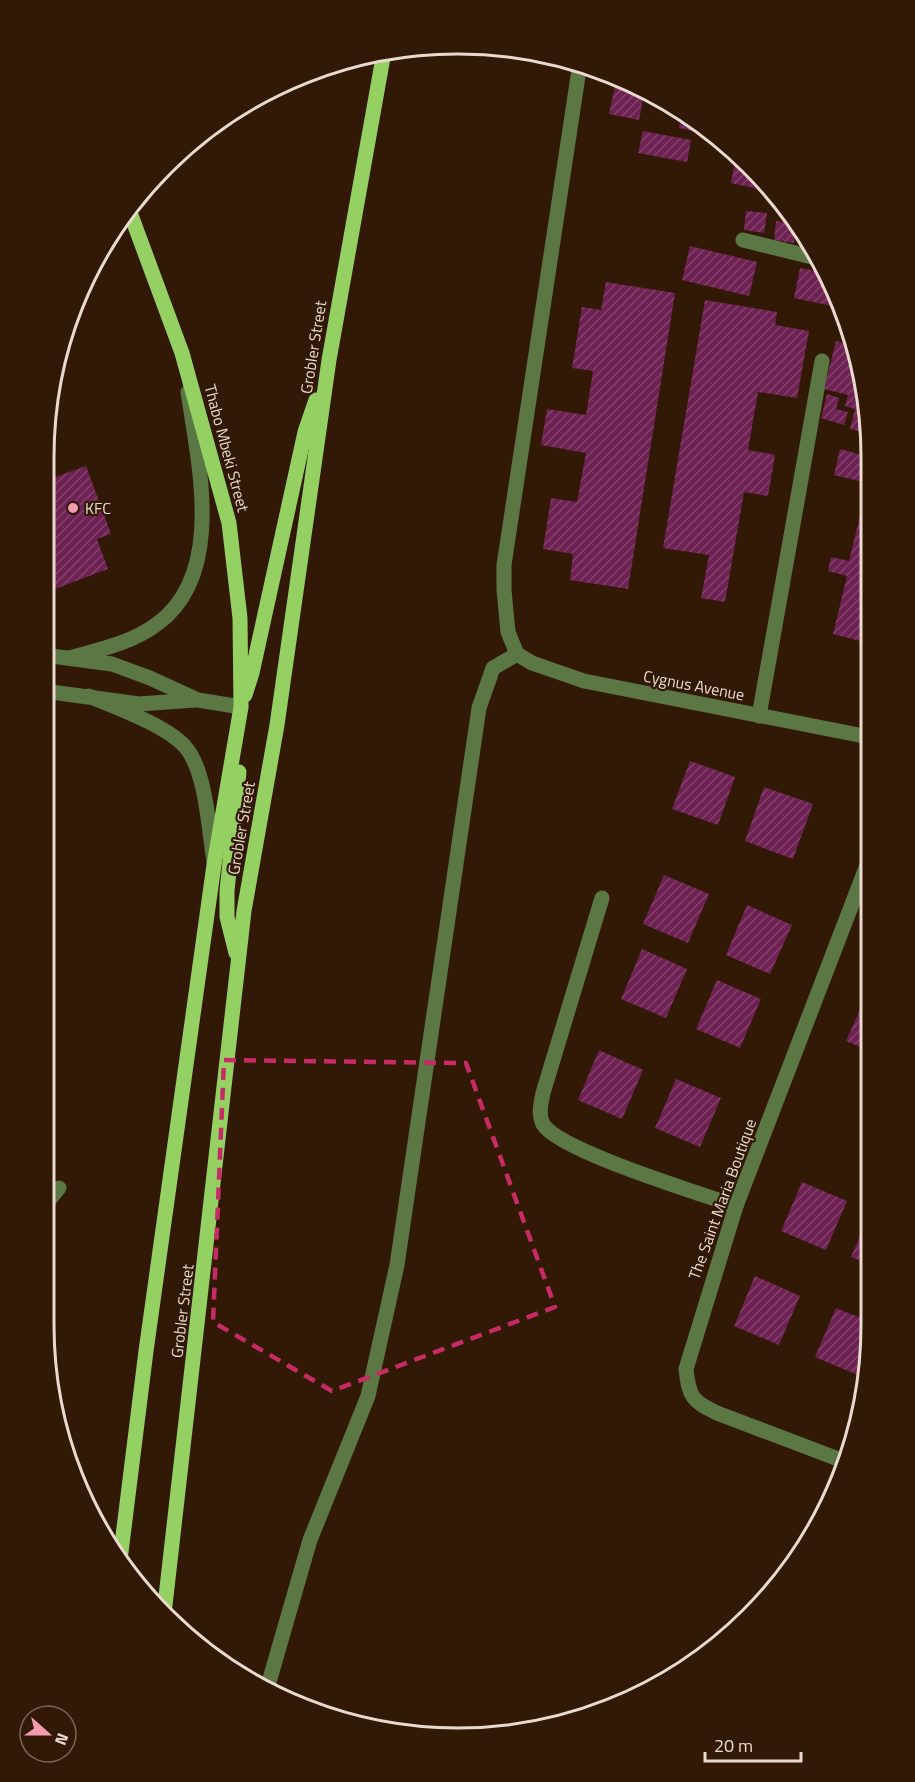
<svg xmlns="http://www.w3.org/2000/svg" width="915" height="1782" font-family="'Titillium Web',sans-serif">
<defs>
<pattern id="building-hatch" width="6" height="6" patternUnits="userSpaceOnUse" patternTransform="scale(1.5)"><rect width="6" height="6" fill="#6e2153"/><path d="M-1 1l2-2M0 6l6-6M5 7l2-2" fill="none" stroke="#83416b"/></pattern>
</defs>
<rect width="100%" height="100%" fill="#311906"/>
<g fill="url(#building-hatch)">
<path d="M617 77 645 89 639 120 609 114Z"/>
<path d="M682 112 709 129 708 134 679 128Z"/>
<path d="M643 131 691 140 687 162 638 153Z"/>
<path d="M736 156 772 192 731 183Z"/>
<path d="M746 211 767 213 764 233 744 230Z"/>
<path d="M776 221 796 223 794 243 774 240Z"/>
<path d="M690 246 757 262 749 296 682 280Z"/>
<path d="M800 268 825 273 840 299 842 308 794 298Z"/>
<path d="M606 282 675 293 628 589 570 580 573 554 543 549 551 498 577 502 586 453 541 445 547 409 586 415 593 371 572 368 582 307 601 310Z"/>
<path d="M705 300 777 312 775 325 809 331 797 398 758 392 748 450 775 455 768 496 744 492 725 602 701 598 709 555 663 548Z"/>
<path d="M836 341 852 345 868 403V433L850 429 855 409 845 406 848 395 824 389Z"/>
<path d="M827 394 839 398 836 409 848 412 844 425 821 418Z"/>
<path d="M840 449 866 456 868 450V483L834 475Z"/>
<path d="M86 466 111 534 97 539 108 569 55 589 44 558V481Z"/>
<path d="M867 487H868V643L833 634 847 576 828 571 831 557 849 561Z"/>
<path d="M690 761 735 777 718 825 672 809Z"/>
<path d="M764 787 813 804 793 859 745 841Z"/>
<path d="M664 875 709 894 688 943 643 924Z"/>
<path d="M747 905 792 925 770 974 726 955Z"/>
<path d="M642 949 687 969 666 1018 621 999Z"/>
<path d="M717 980 761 999 740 1048 696 1029Z"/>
<path d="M868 992 870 993V1051L846 1041Z"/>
<path d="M599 1050 643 1070 622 1119 578 1100Z"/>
<path d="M676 1079 721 1098 700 1147 655 1128Z"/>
<path d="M802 1182 847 1201 826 1250 781 1231Z"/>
<path d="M870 1212V1265L851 1257Z"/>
<path d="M755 1276 800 1296 779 1345 734 1326Z"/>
<path d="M836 1308 871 1322V1351L860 1376 815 1357Z"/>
</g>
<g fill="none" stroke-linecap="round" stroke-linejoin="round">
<g stroke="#5a7744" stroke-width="15">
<path d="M743 240 816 258"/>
<path d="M517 654 508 632 504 590V565L580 63"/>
<path d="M517 654 532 663 584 681 869 737"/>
<path d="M44 655 112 664 150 678 198 700 241 707"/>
<path d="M69 658C98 650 132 643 157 624 226 574 198 462 188 392"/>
<path d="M44 691 139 704 195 700"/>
<path d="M89 696C116 708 169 726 187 749 206 773 209 831 214 862"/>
<path d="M759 716 822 361"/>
<path d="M602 898 543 1093C541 1103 538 1115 543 1124 557 1150 702 1194 736 1206"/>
<path d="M44 1206 59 1188"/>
<path d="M846 1462 717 1413C692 1401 689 1397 686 1369L736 1206 869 860"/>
<path d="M267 1689 310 1540 368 1396 397 1265 479 708 493 668 517 654"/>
</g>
<g stroke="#94d062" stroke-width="15">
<path d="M245 695 252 673 305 432 316 400"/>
<path d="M236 953 227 917V891L239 772"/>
<path d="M120 1560 146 1351 214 865 241 707 240 618 229 523 182 353 128 207"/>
<path d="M164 1614 244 911 277 725 329 360 384 52"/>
</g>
</g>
<path fill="none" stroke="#c62b66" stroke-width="4.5" stroke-dasharray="12 8" stroke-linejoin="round" d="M224 1060 466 1063 555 1307 332 1391 213 1322Z"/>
<circle fill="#f29aaf" stroke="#311906" stroke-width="2" cx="73" cy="508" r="6"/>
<g text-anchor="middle" stroke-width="4.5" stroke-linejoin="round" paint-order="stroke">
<g font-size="16" fill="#ead9ce" stroke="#311906">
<text transform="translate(313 347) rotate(-81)" y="6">Grobler Street</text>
<text transform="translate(227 448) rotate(75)" y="6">Thabo Mbeki Street</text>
<text transform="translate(694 685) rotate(11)" y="6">Cygnus Avenue</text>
<text transform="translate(241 828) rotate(-80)" y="6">Grobler Street</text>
<text transform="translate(722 1199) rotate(-70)" y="6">The Saint Maria Boutique</text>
<text transform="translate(182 1311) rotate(-83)" y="6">Grobler Street</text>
</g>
<g font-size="16" fill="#ead9ce" stroke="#311906" text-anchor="start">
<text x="85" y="514">KFC</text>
</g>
</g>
<path d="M0 0H915V1782H0ZM457 54H458A403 403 0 0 1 861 457V1325A403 403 0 0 1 458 1728H457A403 403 0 0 1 54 1325V457A403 403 0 0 1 457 54Z" fill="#311906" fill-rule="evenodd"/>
<path fill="none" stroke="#ead9ce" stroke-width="3" d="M457 54H458A403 403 0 0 1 861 457V1325A403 403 0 0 1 458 1728H457A403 403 0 0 1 54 1325V457A403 403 0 0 1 457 54Z"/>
<g transform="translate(48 1734) rotate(111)"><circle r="28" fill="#311906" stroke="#7b6656" stroke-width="1.5"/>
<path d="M0-4.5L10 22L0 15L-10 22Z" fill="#f29aaf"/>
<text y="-9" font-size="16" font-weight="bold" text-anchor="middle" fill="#ead9ce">N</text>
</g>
<path d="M705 1752v9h96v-9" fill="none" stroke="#ead9ce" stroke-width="3"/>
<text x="714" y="1752" font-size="18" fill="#ead9ce" stroke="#311906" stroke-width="4.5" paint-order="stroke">20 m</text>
</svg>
